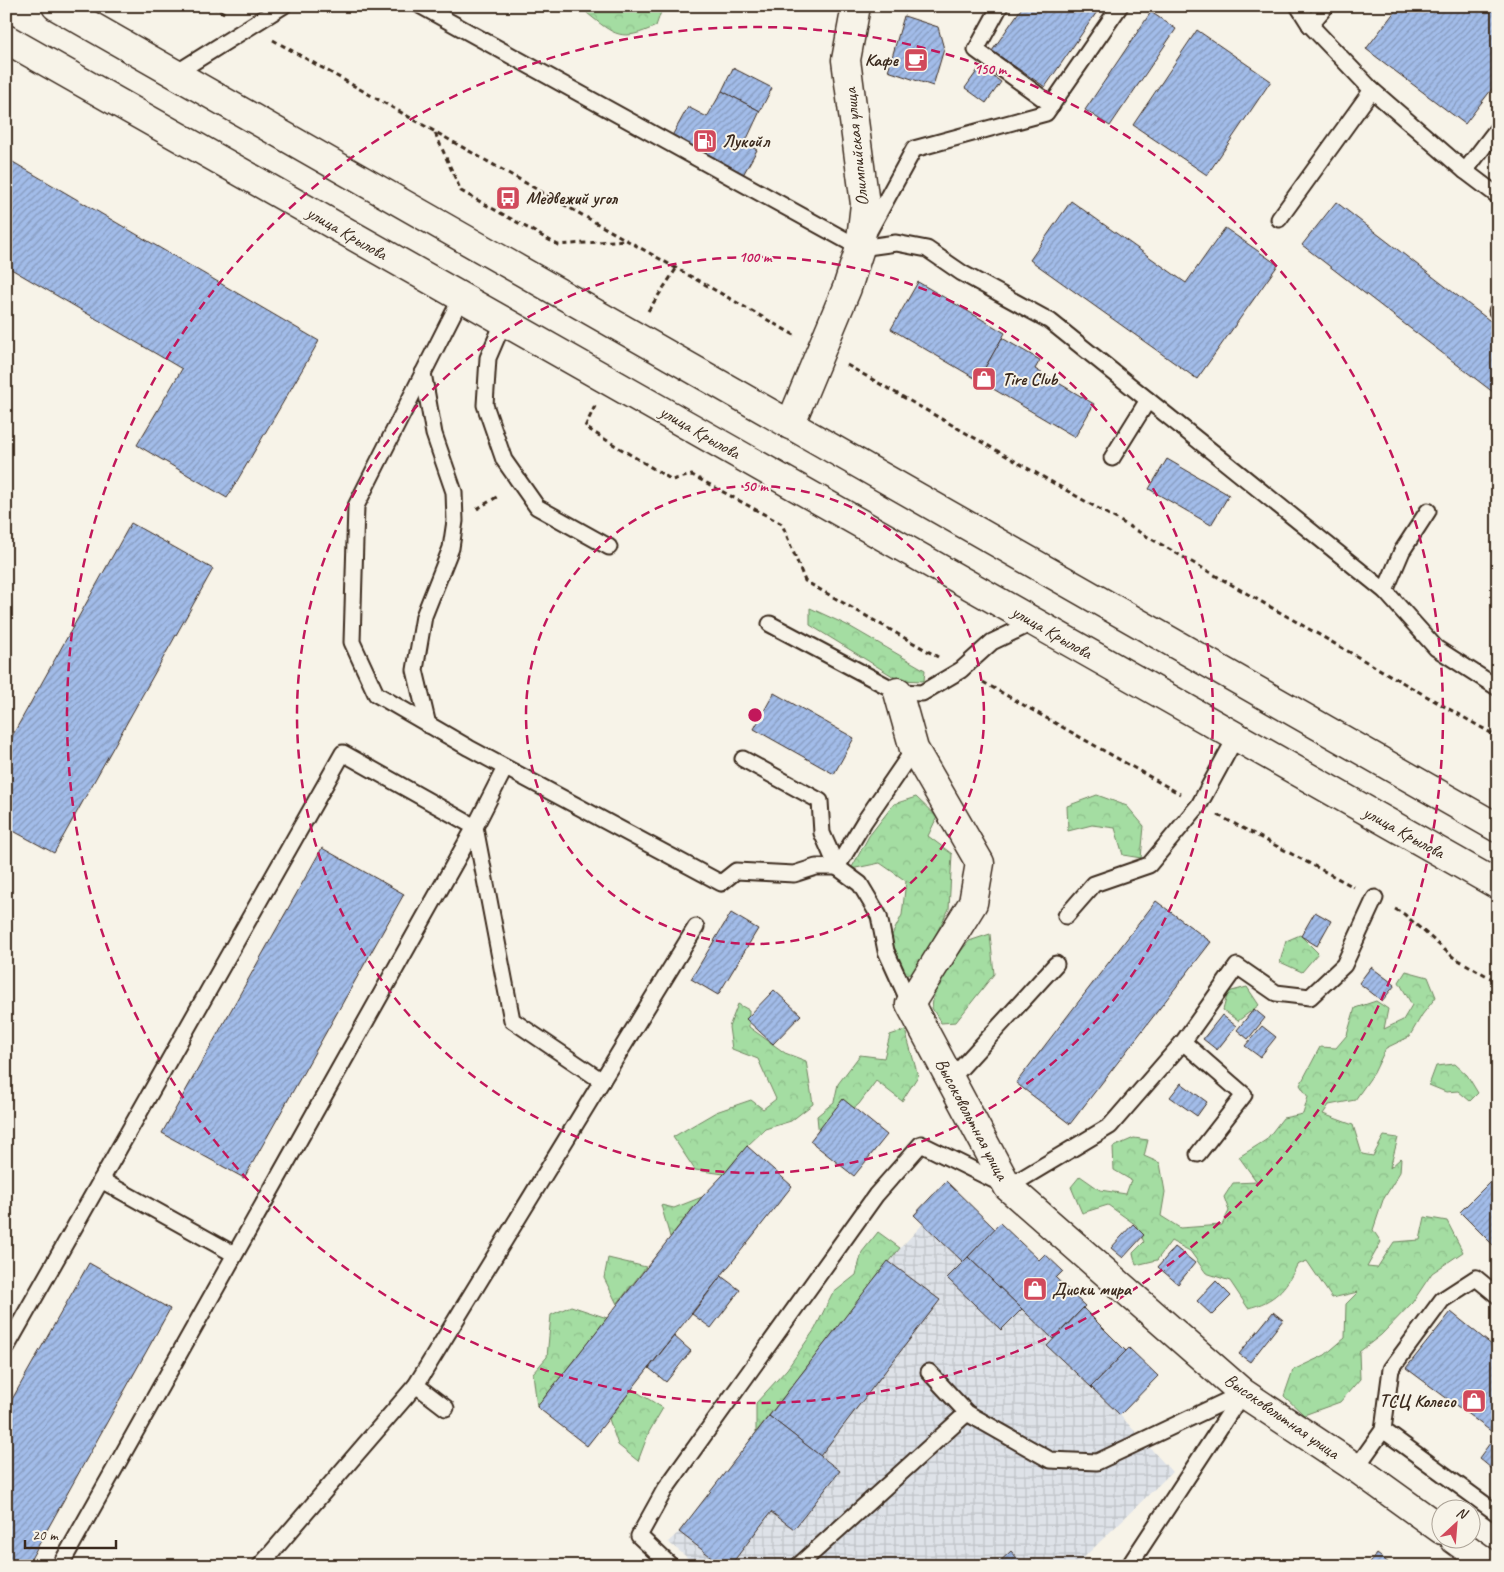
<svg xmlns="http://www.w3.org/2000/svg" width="1504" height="1572" font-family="Caveat,sans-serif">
<defs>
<pattern id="industrial-grid" width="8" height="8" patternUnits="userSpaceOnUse" patternTransform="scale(1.25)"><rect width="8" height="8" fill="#dee2e8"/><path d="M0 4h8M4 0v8" fill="none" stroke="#bfc2c7"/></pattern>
<pattern id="forest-crowns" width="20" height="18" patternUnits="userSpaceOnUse" patternTransform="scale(1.25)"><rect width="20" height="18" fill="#a4dda2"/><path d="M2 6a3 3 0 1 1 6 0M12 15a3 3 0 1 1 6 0" fill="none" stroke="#8ebe8b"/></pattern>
<pattern id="building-hatch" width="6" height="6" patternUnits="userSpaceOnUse" patternTransform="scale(1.25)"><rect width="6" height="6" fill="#a2bce9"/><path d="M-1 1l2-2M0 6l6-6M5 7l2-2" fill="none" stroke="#8599bc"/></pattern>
</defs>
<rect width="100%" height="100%" fill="#f7f3e8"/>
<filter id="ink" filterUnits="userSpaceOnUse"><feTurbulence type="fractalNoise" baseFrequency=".02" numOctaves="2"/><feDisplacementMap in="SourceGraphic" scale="10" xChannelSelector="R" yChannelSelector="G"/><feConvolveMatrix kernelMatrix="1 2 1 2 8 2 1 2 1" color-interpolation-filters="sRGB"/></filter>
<g filter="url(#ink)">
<path fill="url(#industrial-grid)" d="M923 1224 963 1262 968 1257 1053 1339 1047 1346 1120 1415 1172 1472 1075 1566H698L668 1542 679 1532 888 1261Z"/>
<g fill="url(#forest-crowns)" stroke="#708460">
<path d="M588 6H663L656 26C622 42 615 36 587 13Z"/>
<path d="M810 608 849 626 925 670 924 681 899 680 810 625Z"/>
<path d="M1097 795 1127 806 1144 826 1141 858 1123 855 1115 828 1092 825 1068 831 1067 806Z"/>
<path d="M916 797 937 817 928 836 952 854 949 909 914 976 896 970 889 941 902 915 906 881 880 863 851 869 869 836 894 804Z"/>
<path d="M990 934 994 974 956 1022 941 1023 932 1008 935 984 969 941Z"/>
<path d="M1300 935 1318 953 1302 972 1280 962 1286 941Z"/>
<path d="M1406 971 1428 977 1436 997 1422 1015 1409 1037 1386 1048 1374 1073 1355 1100 1329 1105 1323 1114 1353 1125 1362 1154 1373 1156 1384 1136 1398 1138 1390 1168 1401 1158 1400 1172 1383 1200 1373 1230 1381 1242 1367 1267 1377 1268 1394 1242 1420 1240 1425 1217 1447 1221 1463 1252 1432 1273 1412 1303 1381 1335 1359 1352 1360 1379 1340 1402 1304 1415 1284 1396 1293 1370 1325 1355 1345 1338 1346 1304 1358 1292 1332 1298 1307 1261 1297 1265C1286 1289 1274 1302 1248 1308L1230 1281 1206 1273 1190 1251 1171 1241 1157 1260 1136 1265 1133 1253 1144 1242 1136 1225 1108 1205 1082 1213 1071 1187 1080 1176 1100 1190 1126 1194 1131 1180 1114 1170 1113 1147 1134 1138 1148 1140 1144 1156 1160 1163 1165 1192 1161 1216 1180 1228 1222 1225 1229 1211 1224 1197 1233 1183 1257 1182 1239 1157 1266 1140 1283 1118 1303 1114 1308 1097 1300 1085 1320 1047 1336 1048 1347 1035 1355 1008 1376 1001 1388 1009 1384 1029 1403 1020 1412 1005 1399 982Z"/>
<path d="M1247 987 1259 1005 1238 1021 1223 1010 1228 992Z"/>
<path d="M738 1004 749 1010V1027L785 1053 806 1061 813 1104 791 1121 765 1129 747 1146 724 1174 695 1170 673 1137 716 1112 751 1100 763 1109 776 1099 758 1059 732 1049 729 1027Z"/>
<path d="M905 1030 918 1076 902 1101 876 1081 859 1104 819 1137 817 1116 834 1102 838 1084 860 1055 884 1058 890 1035Z"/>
<path d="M1455 1064 1467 1075 1478 1093 1470 1101 1458 1091 1446 1092 1429 1085 1436 1066Z"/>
<path d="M702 1197 670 1237 661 1205 674 1208Z"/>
<path d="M878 1232 900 1248 756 1432V1403L787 1369 815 1329 832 1294 856 1275 862 1252Z"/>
<path d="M608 1258 646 1267 617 1304 604 1278Z"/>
<path d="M571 1306 607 1318 537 1407 533 1373 547 1357 551 1315Z"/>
<path d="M632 1389 663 1408 649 1432 638 1461 618 1445 609 1419Z"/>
</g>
<g fill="url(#building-hatch)" stroke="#3b2a1e">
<path d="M1023 6H1101L1045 87 992 51Z"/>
<path d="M1399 6H1498V81L1465 124 1366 49Z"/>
<path d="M1151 12 1176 29 1110 126 1085 110Z"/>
<path d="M904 16 938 27 944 49 933 86 888 71Z"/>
<path d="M1197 30 1271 81 1207 175 1133 125Z"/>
<path d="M980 67 1001 82 986 103 965 88Z"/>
<path d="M733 68 772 88 760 111 722 91Z"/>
<path d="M722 91 760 111 745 143 757 150 739 182 668 143 688 107 707 117Z"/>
<path d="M6 158 319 341 227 498 137 445 182 369 6 266Z"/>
<path d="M1071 201 1186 283 1225 228 1278 265 1197 379 1030 260Z"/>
<path d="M1336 202 1498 327V396L1302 245Z"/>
<path d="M918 282 1005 333 978 380 891 329Z"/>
<path d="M1002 338 1040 360 1035 369 1094 404 1075 437 978 380Z"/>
<path d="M1167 459 1229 495 1211 525 1149 489Z"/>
<path d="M131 523 213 569 54 853 6 827V747Z"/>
<path d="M774 693 854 738 834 774 754 729Z"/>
<path d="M322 848 404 894 244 1178 162 1133Z"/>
<path d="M1156 901 1211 942 1070 1124 1016 1083Z"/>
<path d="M1315 912 1331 921 1317 946 1301 936Z"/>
<path d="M731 913 758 929 718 995 691 979Z"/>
<path d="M1371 967 1395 985 1382 1001 1359 983Z"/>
<path d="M774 990 801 1015 773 1044 746 1019Z"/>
<path d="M1254 1009 1265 1018 1248 1039 1237 1030Z"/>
<path d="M1222 1015 1236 1026 1217 1050 1203 1039Z"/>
<path d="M1262 1026 1276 1037 1260 1057 1245 1046Z"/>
<path d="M1181 1083 1207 1102 1197 1116 1170 1097Z"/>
<path d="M843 1099 887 1135 854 1176 810 1141Z"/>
<path d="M747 1146 792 1186 587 1446 537 1407 702 1197 724 1174Z"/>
<path d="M1498 1174V1250L1460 1212Z"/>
<path d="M946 1181 995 1229 963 1262 914 1215Z"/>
<path d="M1000 1223 1039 1260 1045 1254 1063 1271 1056 1278 1085 1306 1053 1339 968 1257Z"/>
<path d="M1133 1224 1144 1235 1123 1258 1111 1248Z"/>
<path d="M1175 1247 1195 1263 1178 1284 1158 1267Z"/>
<path d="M968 1257 1022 1309 1001 1330 947 1278Z"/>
<path d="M888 1261 940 1300 820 1456 769 1416Z"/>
<path d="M89 1263 170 1309 27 1566H6V1410Z"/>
<path d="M721 1276 740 1290 711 1328 692 1314Z"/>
<path d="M1216 1281 1231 1296 1212 1315 1197 1301Z"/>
<path d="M1083 1308 1126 1351 1091 1387 1047 1346Z"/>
<path d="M1273 1312 1283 1320 1250 1362 1239 1354Z"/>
<path d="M1451 1312 1498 1350V1474L1479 1458 1496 1435 1406 1368Z"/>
<path d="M674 1336 691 1351 666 1382 649 1368Z"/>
<path d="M1129 1348 1158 1376 1120 1415 1091 1387Z"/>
<path d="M769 1416 840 1471 794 1529 771 1512 730 1566H723L679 1532Z"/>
<path d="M1011 1551 1024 1566H995Z"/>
<path d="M1377 1554 1393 1566H1368Z"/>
</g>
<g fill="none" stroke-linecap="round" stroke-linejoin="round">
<defs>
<g id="lane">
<path d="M421 6 860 248 896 243 927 249 962 273 1050 321 1385 591 1436 648 1498 688"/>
<path d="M1000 6 976 50 1052 105"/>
<path d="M1298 6 1310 25 1326 6"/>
<path d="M1310 25 1372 90 1465 171 1498 196"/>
<path d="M176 73 283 6"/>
<path d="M1465 171 1498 128"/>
<path d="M1279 219 1372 90"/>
<path d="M868 233 914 149 1046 113 1120 6"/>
<path d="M461 298 356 506 352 642 376 694 469 748 721 883 736 871 794 874 816 867H837"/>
<path d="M1497 311 1498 310"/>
<path d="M503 323 488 358 485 405 504 460 537 507 609 547"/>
<path d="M423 373 434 434 454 492 455 521 451 548 424 616 415 670 428 725"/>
<path d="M1112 458 1148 400"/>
<path d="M1385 591 1402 551 1428 511"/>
<path d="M770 624 898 692 922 693 961 670 992 642 1034 622"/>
<path d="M743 759 820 801 822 833 837 867 860 884 879 916 886 951 910 1004"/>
<path d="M837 867 864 822 914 749"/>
<path d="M1066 916 1094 884 1149 865 1199 805 1236 737"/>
<path d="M1183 1042 1244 1095 1198 1154"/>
<path d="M950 1080 1056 964"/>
<path d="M101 1180 234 1254"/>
<path d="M6 1348 343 753 475 827 512 1020 602 1081"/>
<path d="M929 1372 967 1413 1050 1460 1097 1462 1243 1393"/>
<path d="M416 1385 446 1408"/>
<path d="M1383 1430 1498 1514"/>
<path d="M1356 1468 1383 1430 1391 1369 1442 1300 1476 1278 1498 1296"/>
<path d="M60 1566 475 827 505 768"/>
<path d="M260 1566 416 1385 696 927"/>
<path d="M671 1566 639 1536 664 1491 876 1195 921 1144 1008 1187 1110 1126 1183 1042 1237 966 1276 993 1310 997 1344 965 1375 898"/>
<path d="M798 1566 967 1413"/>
<path d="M1129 1566 1242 1394"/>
</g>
<g id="street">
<path d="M790 425 847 288 860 248 865 204 846 60 856 6"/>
<path d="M898 692 914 749 980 863 973 903 910 1004 1008 1187 1243 1393 1356 1468 1442 1530"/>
<path d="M1455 1540 1491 1566"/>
</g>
<g id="primary">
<path d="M56 6 1498 828"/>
<path d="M6 39 1498 885"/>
</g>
</defs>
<use href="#lane" stroke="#3b2a1e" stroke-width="19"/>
<use href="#street" stroke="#3b2a1e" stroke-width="31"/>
<use href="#primary" stroke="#3b2a1e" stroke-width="31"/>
<g stroke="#3b2a1e" stroke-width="3" stroke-dasharray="5 4" stroke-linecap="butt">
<path d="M212 6 226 14"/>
<path d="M273 40 796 336"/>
<path d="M435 133 461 191 558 245 626 240"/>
<path d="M648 311 676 269"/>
<path d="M847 365 1498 737"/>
<path d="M595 406 585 427 672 480 692 475 782 524 805 581 938 657"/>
<path d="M477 509 500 495"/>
<path d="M983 682 1180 794"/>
<path d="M1218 815 1354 887"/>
<path d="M1395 909 1404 914 1453 957 1498 982"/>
</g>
<use href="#lane" stroke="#f7f3e8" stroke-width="15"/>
<use href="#street" stroke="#f7f3e8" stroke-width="28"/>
<use href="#primary" stroke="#f7f3e8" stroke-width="28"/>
</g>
</g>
<g fill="none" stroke="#c2185b" stroke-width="2.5" stroke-dasharray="9 6">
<circle cx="755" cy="715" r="229"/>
<circle cx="755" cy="715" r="458"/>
<circle cx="755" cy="715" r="688"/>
</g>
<defs>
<symbol id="cafe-square" viewBox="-11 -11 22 22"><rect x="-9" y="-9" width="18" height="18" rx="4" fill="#d1495b" stroke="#f7f3e8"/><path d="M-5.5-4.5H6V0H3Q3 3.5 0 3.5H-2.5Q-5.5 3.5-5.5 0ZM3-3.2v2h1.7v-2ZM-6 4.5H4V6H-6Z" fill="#fff"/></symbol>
<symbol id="fuel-square" viewBox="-11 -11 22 22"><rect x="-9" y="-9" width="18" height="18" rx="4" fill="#d1495b" stroke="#f7f3e8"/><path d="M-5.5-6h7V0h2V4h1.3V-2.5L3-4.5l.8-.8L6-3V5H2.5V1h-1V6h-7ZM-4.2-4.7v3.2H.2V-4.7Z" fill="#fff"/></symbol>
<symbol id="bus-square" viewBox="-11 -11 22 22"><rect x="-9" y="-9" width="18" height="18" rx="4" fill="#d1495b" stroke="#f7f3e8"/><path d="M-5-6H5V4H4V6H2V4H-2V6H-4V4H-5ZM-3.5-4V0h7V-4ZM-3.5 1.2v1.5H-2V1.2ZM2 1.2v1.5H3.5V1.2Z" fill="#fff"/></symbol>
<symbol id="shop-square" viewBox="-11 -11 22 22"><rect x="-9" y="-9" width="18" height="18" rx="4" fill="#d1495b" stroke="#f7f3e8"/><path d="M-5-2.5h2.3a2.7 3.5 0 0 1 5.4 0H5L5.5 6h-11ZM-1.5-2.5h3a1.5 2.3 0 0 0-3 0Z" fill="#fff"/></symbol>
</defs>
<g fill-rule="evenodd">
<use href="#cafe-square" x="902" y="46" width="28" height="28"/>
<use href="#fuel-square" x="691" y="127" width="28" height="28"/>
<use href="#bus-square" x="494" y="184" width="28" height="28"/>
<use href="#shop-square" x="970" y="365" width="28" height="28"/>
<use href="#shop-square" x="1021" y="1275" width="28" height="28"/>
<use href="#shop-square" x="1460" y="1387" width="28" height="28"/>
</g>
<g text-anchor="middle" stroke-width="4" stroke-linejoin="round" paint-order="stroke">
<g font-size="18" font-weight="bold" fill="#3b2a1e" stroke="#f7f3e8" text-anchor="start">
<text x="898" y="66" text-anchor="end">Кафе</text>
<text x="722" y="147">Лукойл</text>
<text x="526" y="204">Медвежий угол</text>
<text x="1002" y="385">Tire Club</text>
<text x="1052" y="1295">Диски мира</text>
<text x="1456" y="1407" text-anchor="end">ТСЦ Колесо</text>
</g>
<g font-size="18" fill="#3b2a1e" stroke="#f7f3e8">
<text transform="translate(856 147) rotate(-96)" y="6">Олимпийская улица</text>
<text transform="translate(347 233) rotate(30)" y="6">улица Крылова</text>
<text transform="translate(700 432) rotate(30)" y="6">улица Крылова</text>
<text transform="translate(1052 632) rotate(30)" y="6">улица Крылова</text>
<text transform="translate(1404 832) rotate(29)" y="6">улица Крылова</text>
<text transform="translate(972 1119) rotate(62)" y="6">Высоковольтная улица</text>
<text transform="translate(1282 1416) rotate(35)" y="6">Высоковольтная улица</text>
</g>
</g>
<circle cx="755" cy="715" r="8" fill="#c2185b" stroke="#f7f3e8" stroke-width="2.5"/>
<g font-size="15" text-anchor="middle" font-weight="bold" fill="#c2185b" stroke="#f7f3e8" stroke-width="4" stroke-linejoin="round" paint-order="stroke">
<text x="990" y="74">150 m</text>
<text x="755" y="262">100 m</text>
<text x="755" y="491">50 m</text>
</g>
<rect width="1504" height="1572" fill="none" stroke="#f7f3e8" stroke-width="25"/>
<rect x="12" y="12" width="1479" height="1547" fill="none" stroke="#3b2a1e" stroke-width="2" filter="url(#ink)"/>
<g transform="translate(1456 1524) rotate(26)"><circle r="24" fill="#f7f3e8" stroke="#aca397"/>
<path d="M0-4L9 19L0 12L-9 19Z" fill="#d1495b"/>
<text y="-8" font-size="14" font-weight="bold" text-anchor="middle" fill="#3b2a1e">N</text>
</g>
<path d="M25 1540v8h91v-8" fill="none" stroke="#3b2a1e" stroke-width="2.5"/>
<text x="32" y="1540" font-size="15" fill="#3b2a1e" stroke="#f7f3e8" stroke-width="4" paint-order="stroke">20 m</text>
</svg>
